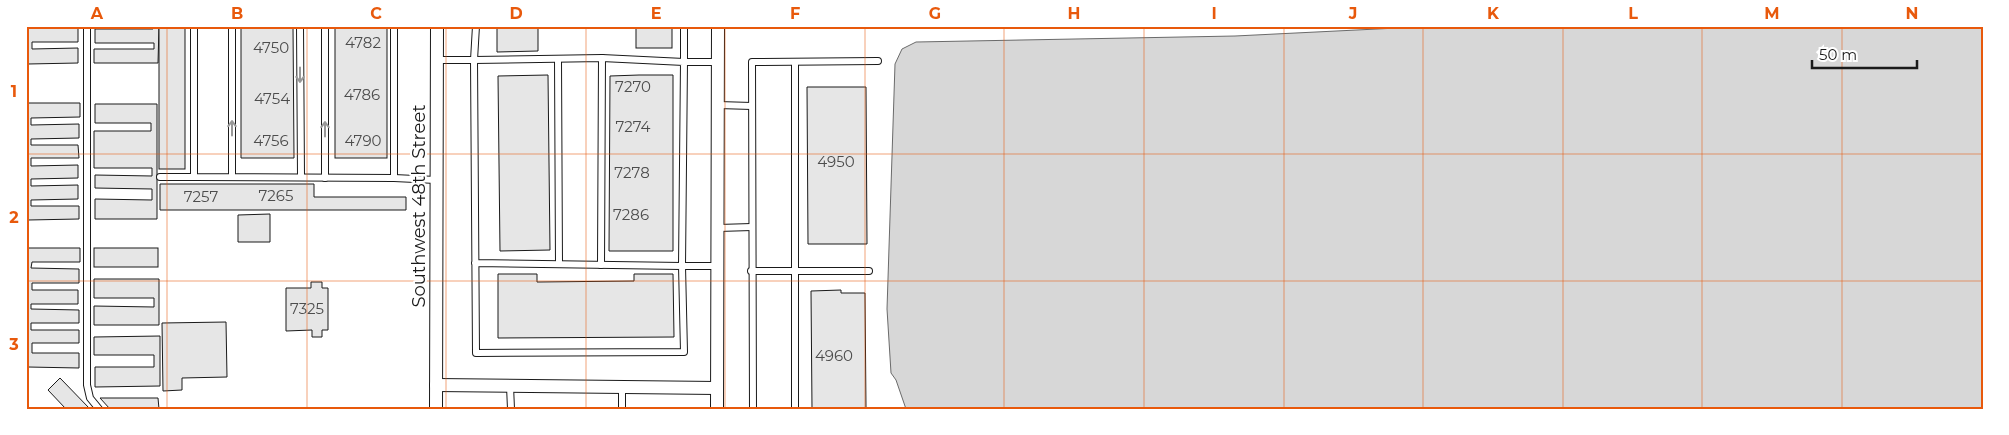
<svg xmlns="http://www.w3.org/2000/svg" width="2009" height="435" font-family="Montserrat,sans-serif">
<rect width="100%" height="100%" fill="#fff"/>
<path fill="#d7d7d7" stroke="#6a6a6a" d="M1438 26H1983V409H906L896 380 891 373 887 309 895 64 902 49 916 42 1235 36Z"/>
<g fill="#e6e6e6" stroke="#1a1a1a">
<path d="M28 26 78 27V42H32V49L78 48V63L28 64Z"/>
<path d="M153 26H159L158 63H94V49H154V43H95V29H153Z"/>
<rect x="159" y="26" width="26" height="143"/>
<path d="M241 26H293L294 158H241Z"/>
<rect x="335" y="26" width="52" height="132"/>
<path d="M497 26H538V51L497 52Z"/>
<rect x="636" y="26" width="36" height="22"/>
<path d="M548 75 550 250 500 251 498 76Z"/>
<path d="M639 75H673V251H609L610 76Z"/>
<path d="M807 87H866L867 244H808Z"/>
<path d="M27 103H80V117L31 118V125L79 124V138L31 139V145H78L79 158H31V166L78 165V178L31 179V186L78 185V199L31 200V206H79V219L28 220Z"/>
<path d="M95 104H157V219H95V199L152 200V189L95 188V175L152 176V168H94V131H151V123H95Z"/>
<path d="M160 184H314V197H406V210H160Z"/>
<path d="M270 214V242H238V215Z"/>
<path d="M28 248H80V262H32L31 268 79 269V283H32V290H78V304H31V309L79 310V323H31V330H79V343H32V353H79V368L28 367Z"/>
<rect x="94" y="248" width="64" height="19"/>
<path d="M498 274H537V282L634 281V274H673L674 337 498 338Z"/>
<path d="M94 279H159V325H94V306L154 307V298H94Z"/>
<path d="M311 282H322V288H328V330H322V337H312V330L286 331V288H311Z"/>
<path d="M841 290V293H865L866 409H812L811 291Z"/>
<path d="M226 322 227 377 182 378V390L163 391 162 323Z"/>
<path d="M160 336V386L95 387V367H154V355H94V337Z"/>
<path d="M60 378 90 409H66L48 390Z"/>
<path d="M100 398H158L159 409H110Z"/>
</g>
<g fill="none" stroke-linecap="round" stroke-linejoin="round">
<defs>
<g id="lane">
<path d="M87 26V385L90 398 99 409"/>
<path d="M194 26V177L394 178V26"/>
<path d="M232 26V177"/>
<path d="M300 26 301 177"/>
<path d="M325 26V178"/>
<path d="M684 26V62H718"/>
<path d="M437 60H474L476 26"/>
<path d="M558 60 559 264"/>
<path d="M795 62V409"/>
<path d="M718 105 752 106"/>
<path d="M160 177H194"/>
<path d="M394 178 436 180"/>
<path d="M718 228 752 227"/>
<path d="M475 263 682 266 684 62 602 58 474 60 476 353 684 352 682 266H717"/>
<path d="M601 265 602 58"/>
<path d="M751 271H869"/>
<path d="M510 386 511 409"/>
<path d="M622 387V409"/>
<path d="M753 409 752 62 878 61"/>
</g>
<g id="street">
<path d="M436 385 717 388"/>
<path d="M436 409 437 26"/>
<path d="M717 409 718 26"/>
</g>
</defs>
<use href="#lane" stroke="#1a1a1a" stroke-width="8"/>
<use href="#street" stroke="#1a1a1a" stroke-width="14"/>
<use href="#lane" stroke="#fff" stroke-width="6"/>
<use href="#street" stroke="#fff" stroke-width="12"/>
</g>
<defs><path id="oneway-shaft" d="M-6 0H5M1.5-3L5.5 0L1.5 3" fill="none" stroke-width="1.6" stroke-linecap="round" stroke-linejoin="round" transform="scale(1.25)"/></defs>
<g stroke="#989898">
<use href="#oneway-shaft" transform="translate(300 75) rotate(90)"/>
<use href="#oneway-shaft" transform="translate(232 128) rotate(-90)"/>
<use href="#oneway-shaft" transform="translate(325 129) rotate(-90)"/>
</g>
<path fill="none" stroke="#e8590c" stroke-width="1" stroke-opacity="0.55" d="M167 26V409M307 26V409M446 26V409M586 26V409M725 26V409M865 26V409M1004 26V409M1144 26V409M1284 26V409M1423 26V409M1563 26V409M1702 26V409M1842 26V409M26 154H1983M26 281H1983"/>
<g text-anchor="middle" stroke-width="4" stroke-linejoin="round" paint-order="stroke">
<g font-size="15" fill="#4d4d4d">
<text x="363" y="48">4782</text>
<text x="271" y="53">4750</text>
<text x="633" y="92">7270</text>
<text x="362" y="100">4786</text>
<text x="272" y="104">4754</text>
<text x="633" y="132">7274</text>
<text x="271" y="146">4756</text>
<text x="363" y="146">4790</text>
<text x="836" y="167">4950</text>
<text x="632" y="178">7278</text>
<text x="276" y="201">7265</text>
<text x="201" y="202">7257</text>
<text x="631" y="220">7286</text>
<text x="307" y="314">7325</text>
<text x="834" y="361">4960</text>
</g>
<g font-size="18" fill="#1a1a1a" stroke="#fff">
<text transform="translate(419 206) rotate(-90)" y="6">Southwest 48th Street</text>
</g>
</g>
<rect width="2009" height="435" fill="none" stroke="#ffffff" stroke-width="55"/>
<path d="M1812 60v8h105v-8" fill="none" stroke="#1a1a1a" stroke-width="2.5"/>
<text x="1819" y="60" font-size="15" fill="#1a1a1a" stroke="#ffffff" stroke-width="4" paint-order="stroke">50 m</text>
<rect x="28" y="28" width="1954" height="380" fill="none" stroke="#e8590c" stroke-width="2"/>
<g font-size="16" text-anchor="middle" font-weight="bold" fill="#e8590c">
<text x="97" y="19">A</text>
<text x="237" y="19">B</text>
<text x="376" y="19">C</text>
<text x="516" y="19">D</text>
<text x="656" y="19">E</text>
<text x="795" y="19">F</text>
<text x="935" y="19">G</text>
<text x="1074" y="19">H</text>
<text x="1214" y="19">I</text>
<text x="1353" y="19">J</text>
<text x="1493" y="19">K</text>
<text x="1633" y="19">L</text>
<text x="1772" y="19">M</text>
<text x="1912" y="19">N</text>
<text x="14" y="97">1</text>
<text x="14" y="223">2</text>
<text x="14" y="350">3</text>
</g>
</svg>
